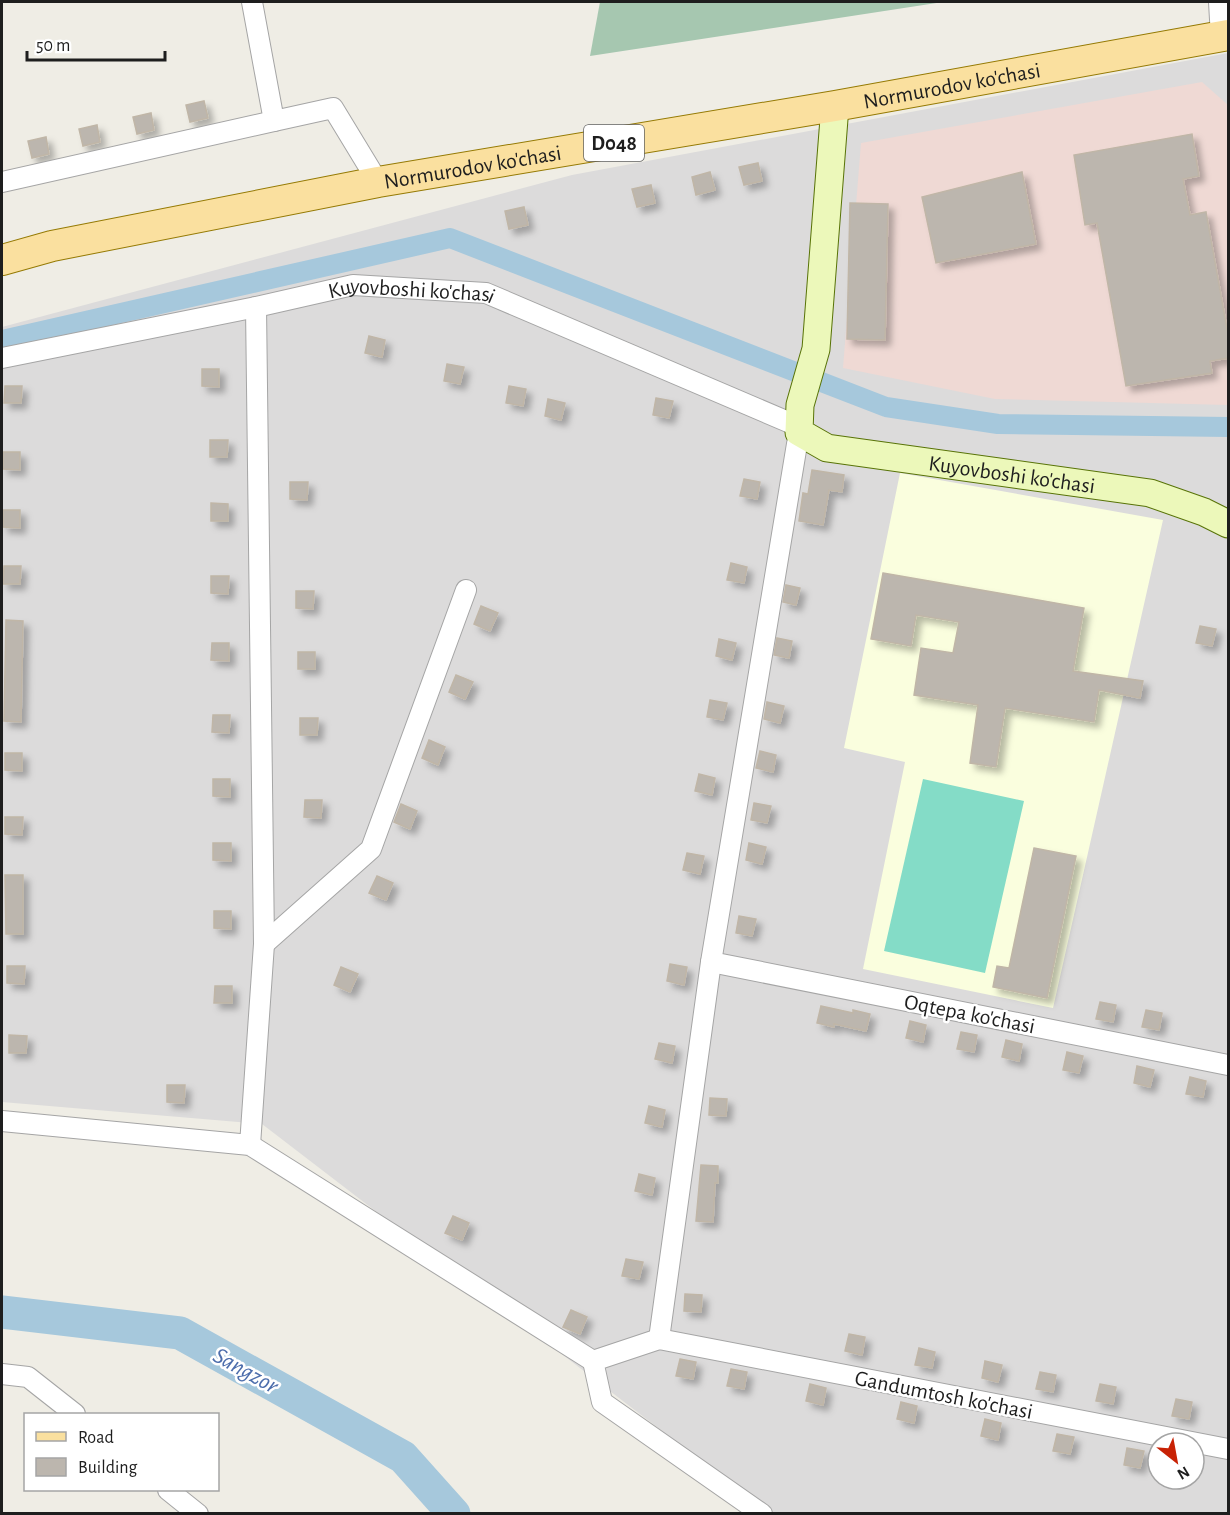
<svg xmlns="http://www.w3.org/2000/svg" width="1230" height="1515" font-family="'Alegreya Sans',sans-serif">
<defs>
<filter id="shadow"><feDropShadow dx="5.5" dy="5.5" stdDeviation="3" flood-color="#0004"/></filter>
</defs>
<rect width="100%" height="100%" fill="#efede5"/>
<path fill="#dcdbdb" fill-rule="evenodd" d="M1228 53V1513H769L262 1124 2 1102V327L572 175ZM1158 1443H1194V1479H1158Z"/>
<path fill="#efd9d4" d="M1202 82 1228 105V405L995 399 843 368 861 143Z"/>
<path fill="#fafede" d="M900 473 1163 520 1053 1008 863 969 905 762 844 748Z"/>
<path fill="#a6c7b0" d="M600 2H943L590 56Z"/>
<path fill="#84dcc7" d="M923 779 1024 801 985 973 884 951Z"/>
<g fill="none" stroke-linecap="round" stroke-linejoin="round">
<path stroke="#a6c8dc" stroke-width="20" d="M2 340 450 238 886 407 998 424 1228 427"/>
<path stroke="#a6c8dc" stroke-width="33" d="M2 1312 180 1333 403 1457 454 1514"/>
</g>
<g fill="#bcb6ae" stroke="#c0b6a7" stroke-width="1.5" filter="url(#shadow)">
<path d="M204 101 208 118 190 122 186 105Z"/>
<path d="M151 113 154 130 137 134 133 117Z"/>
<path d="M97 125 100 142 83 146 79 129Z"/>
<path d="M1192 134 1199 176 1183 179 1190 215 1206 212 1227 329 1228 328V358L1210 361 1212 373 1126 386 1097 223 1085 225 1074 155Z"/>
<path d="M46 137 49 154 32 158 28 141Z"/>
<path d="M758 163 762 181 744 185 739 167Z"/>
<path d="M710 172 715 190 696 195 692 177Z"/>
<path d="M1022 172 1036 244 936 263 922 197Z"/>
<path d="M651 185 655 203 637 207 632 189Z"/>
<path d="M850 203 888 204 885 340 847 339Z"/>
<path d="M524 207 528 225 509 229 505 211Z"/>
<path d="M369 336 385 340 382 357 365 353Z"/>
<path d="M447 364 464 367 460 384 444 381Z"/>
<path d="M202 369H219V387L202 386Z"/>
<path d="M5 386H22L21 403H4Z"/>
<path d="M509 386 526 389 523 406 506 403Z"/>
<path d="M656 398 673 401 669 418 653 415Z"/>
<path d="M548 399 565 403 561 420 545 416Z"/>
<path d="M210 440H228L227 457H210Z"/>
<path d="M3 452H20V470L3 469Z"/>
<path d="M812 470 844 475 842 492 829 490 823 525 799 521 803 493 808 494Z"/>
<path d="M744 479 760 482 757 499 740 496Z"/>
<path d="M290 482H308L307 500 290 499Z"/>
<path d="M211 503 228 504V521H211Z"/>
<path d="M3 510H20V528L3 527Z"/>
<path d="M731 563 747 567 744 583 727 580Z"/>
<path d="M4 566H21L20 584H3Z"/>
<path d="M883 573 1084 608 1073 671 1143 681 1140 698 1099 690 1094 722 1005 708 996 767 970 763 978 705 914 695 921 648 953 653 959 622 916 615 911 646 871 639Z"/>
<path d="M211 576H229L228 594 211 593Z"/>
<path d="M786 585 800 588 796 605 783 602Z"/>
<path d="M296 591H314L313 609 296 608Z"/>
<path d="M481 606 498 613 490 631 474 624Z"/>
<path d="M6 620 23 621 21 722 4 721Z"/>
<path d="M1200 626 1216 629 1212 646 1196 643Z"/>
<path d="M777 638 792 641 789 658 774 655Z"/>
<path d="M719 639 736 643 732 660 716 656Z"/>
<path d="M212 643H229V661L211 660Z"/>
<rect x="298" y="652" width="17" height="17"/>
<path d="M456 675 473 682 465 699 449 692Z"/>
<path d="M710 700 727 703 723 720 707 717Z"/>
<path d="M767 702 784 706 780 723 764 719Z"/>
<path d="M213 715H230L229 733 212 732Z"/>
<path d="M300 718H318L317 735H300Z"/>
<path d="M429 740 445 747 438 765 422 758Z"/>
<path d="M760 751 776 755 773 772 756 768Z"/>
<path d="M5 753H22V771L5 770Z"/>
<path d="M699 774 715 778 712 795 695 791Z"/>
<path d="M213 779H230V797L213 796Z"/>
<path d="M305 800H322L321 818 304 817Z"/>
<path d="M754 803 771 806 767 823 751 820Z"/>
<path d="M401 804 417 811 410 829 394 822Z"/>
<path d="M5 817H23L22 835 5 834Z"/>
<path d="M213 843H231V861L213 860Z"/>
<path d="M749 843 766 847 762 864 746 860Z"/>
<path d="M1034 848 1076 856 1047 998 993 987 997 966 1009 968Z"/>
<path d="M687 853 704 856 700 874 683 870Z"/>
<path d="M5 875H23V934H6Z"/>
<path d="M377 876 393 883 386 900 369 893Z"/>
<path d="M214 911H231V929L214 928Z"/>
<path d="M739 916 756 919 752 936 736 933Z"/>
<path d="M670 964 687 967 684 985 667 981Z"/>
<path d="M7 966H25L24 984 7 983Z"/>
<path d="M341 967 358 974 350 992 334 985Z"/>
<path d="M215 986H232V1003H214Z"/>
<path d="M1100 1002 1116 1005 1113 1022 1096 1019Z"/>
<path d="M821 1006 853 1013V1010L870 1014 866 1031 834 1024V1027L817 1023Z"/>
<path d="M1146 1010 1162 1013 1159 1030 1142 1027Z"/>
<path d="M910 1021 926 1025 923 1042 906 1038Z"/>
<path d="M961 1032 977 1035 974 1052 957 1049Z"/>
<path d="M9 1035 27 1036 26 1053H9Z"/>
<path d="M1006 1040 1022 1044 1019 1061 1002 1057Z"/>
<path d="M659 1043 675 1046 672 1063 655 1059Z"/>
<path d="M1067 1052 1083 1056 1079 1073 1063 1070Z"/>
<path d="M1137 1066 1154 1070 1150 1087 1134 1083Z"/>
<path d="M1190 1077 1206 1081 1203 1097 1186 1094Z"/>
<path d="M167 1085H185L184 1103 167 1102Z"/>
<path d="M710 1098 727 1099 726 1116 709 1115Z"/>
<path d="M649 1106 665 1110 662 1127 645 1123Z"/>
<path d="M701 1165 718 1166V1183H715L713 1222 696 1221Z"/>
<path d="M639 1174 655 1178 652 1195 635 1191Z"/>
<path d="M453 1216 469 1223 462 1240 445 1233Z"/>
<path d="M626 1259 643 1262 639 1279 622 1276Z"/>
<path d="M685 1294 702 1295 701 1312 684 1311Z"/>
<path d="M571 1310 587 1317 580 1334 563 1327Z"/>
<path d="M849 1334 865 1337 862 1355 845 1351Z"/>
<path d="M919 1348 935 1352 932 1368 915 1365Z"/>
<path d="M680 1359 696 1362 693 1379 676 1376Z"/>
<path d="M985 1361 1002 1365 998 1382 982 1378Z"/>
<path d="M731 1369 747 1372 744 1389 727 1386Z"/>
<path d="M1040 1372 1056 1375 1053 1392 1036 1389Z"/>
<path d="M810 1384 826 1388 823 1405 806 1401Z"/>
<path d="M1100 1384 1116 1387 1113 1404 1096 1401Z"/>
<path d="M1176 1399 1192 1402 1189 1419 1172 1416Z"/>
<path d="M901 1402 917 1406 914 1423 897 1419Z"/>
<path d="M985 1419 1001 1423 998 1440 981 1436Z"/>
<path d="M1057 1434 1074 1437 1070 1454 1053 1451Z"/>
<path d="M1127 1448 1144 1451 1140 1468 1124 1465Z"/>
</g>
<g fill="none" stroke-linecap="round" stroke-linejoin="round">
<defs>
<g id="street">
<path d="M252 2 274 121 333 108 378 182"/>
<path d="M1219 2 1221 37"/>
<path d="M2 182 274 121"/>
<path id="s1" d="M2 358 256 307 353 285 486 293 800 427"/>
<path d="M264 944 371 849 466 590"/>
<path d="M711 962 1228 1065"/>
<path d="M2 1121 250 1145 593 1361 659 1339 1228 1449"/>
<path d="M250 1145 264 944 256 307"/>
<path d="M659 1339 711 962 799 432"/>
<path d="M593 1361 602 1402 762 1514"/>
<path d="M2 1374 28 1377 75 1414"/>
<path d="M168 1490 198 1514"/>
</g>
<g id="secondary">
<path id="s2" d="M835 106 816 349 800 405 799 432 827 448 1150 493 1204 512 1228 524"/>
</g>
<g id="primary">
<path id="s3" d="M2 260 52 246 378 182 835 106 1228 35"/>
</g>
</defs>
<use href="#street" stroke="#a5a5a5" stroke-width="22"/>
<use href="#secondary" stroke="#587307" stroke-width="29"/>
<use href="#primary" stroke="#957a04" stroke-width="32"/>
<use href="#street" stroke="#fff" stroke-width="20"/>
<use href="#secondary" stroke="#ecf8ba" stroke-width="27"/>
<use href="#primary" stroke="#fae09f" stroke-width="30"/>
</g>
<g text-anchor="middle" stroke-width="5" stroke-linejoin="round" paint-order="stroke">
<rect fill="#fff" stroke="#626262" stroke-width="1.5" x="584" y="125" width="60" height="36" rx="4.5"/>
<g font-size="21" font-weight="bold" fill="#1e1e1e">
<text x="614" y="150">D048</text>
</g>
<g font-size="22" fill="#1e1e1e" stroke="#fff">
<text dy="8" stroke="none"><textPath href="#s3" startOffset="966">Normurodov ko'chasi</textPath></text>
<text dy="8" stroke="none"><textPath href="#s3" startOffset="480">Normurodov ko'chasi</textPath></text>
<text dy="8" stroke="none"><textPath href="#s1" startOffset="417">Kuyovboshi ko'chasi</textPath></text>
<text dy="8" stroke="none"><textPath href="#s2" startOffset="548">Kuyovboshi ko'chasi</textPath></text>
<text transform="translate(970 1013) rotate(11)" y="8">Oqtepa ko'chasi</text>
<text transform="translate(944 1394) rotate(11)" y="8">Gandumtosh ko'chasi</text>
</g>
<g font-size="24" font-style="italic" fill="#4d6eac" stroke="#fff">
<text transform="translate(246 1370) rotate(29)" y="8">Sangzor</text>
</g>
</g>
<rect width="1230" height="1515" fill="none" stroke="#1e1e1e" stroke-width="6"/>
<rect x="24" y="1413" width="195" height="78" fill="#ffffff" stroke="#a5a5a5" stroke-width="1.5"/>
<rect x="36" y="1432" width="30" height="9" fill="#fae09f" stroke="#a5a5a5" stroke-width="1.5"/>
<text x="78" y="1443" font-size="18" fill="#1e1e1e">Road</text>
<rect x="36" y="1458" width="30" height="18" fill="#bcb6ae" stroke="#a5a5a5" stroke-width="1.5"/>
<text x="78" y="1473" font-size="18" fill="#1e1e1e">Building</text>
<g transform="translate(1176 1461) rotate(149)"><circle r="28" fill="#ffffff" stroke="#a5a5a5" stroke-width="1.5"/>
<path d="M0-4.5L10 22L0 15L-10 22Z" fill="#c82205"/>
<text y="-9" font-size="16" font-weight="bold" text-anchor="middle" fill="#1e1e1e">N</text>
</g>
<path d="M27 51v9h138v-9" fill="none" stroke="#1e1e1e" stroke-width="3"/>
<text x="36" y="51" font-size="18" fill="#1e1e1e" stroke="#ffffff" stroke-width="4.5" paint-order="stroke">50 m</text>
</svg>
